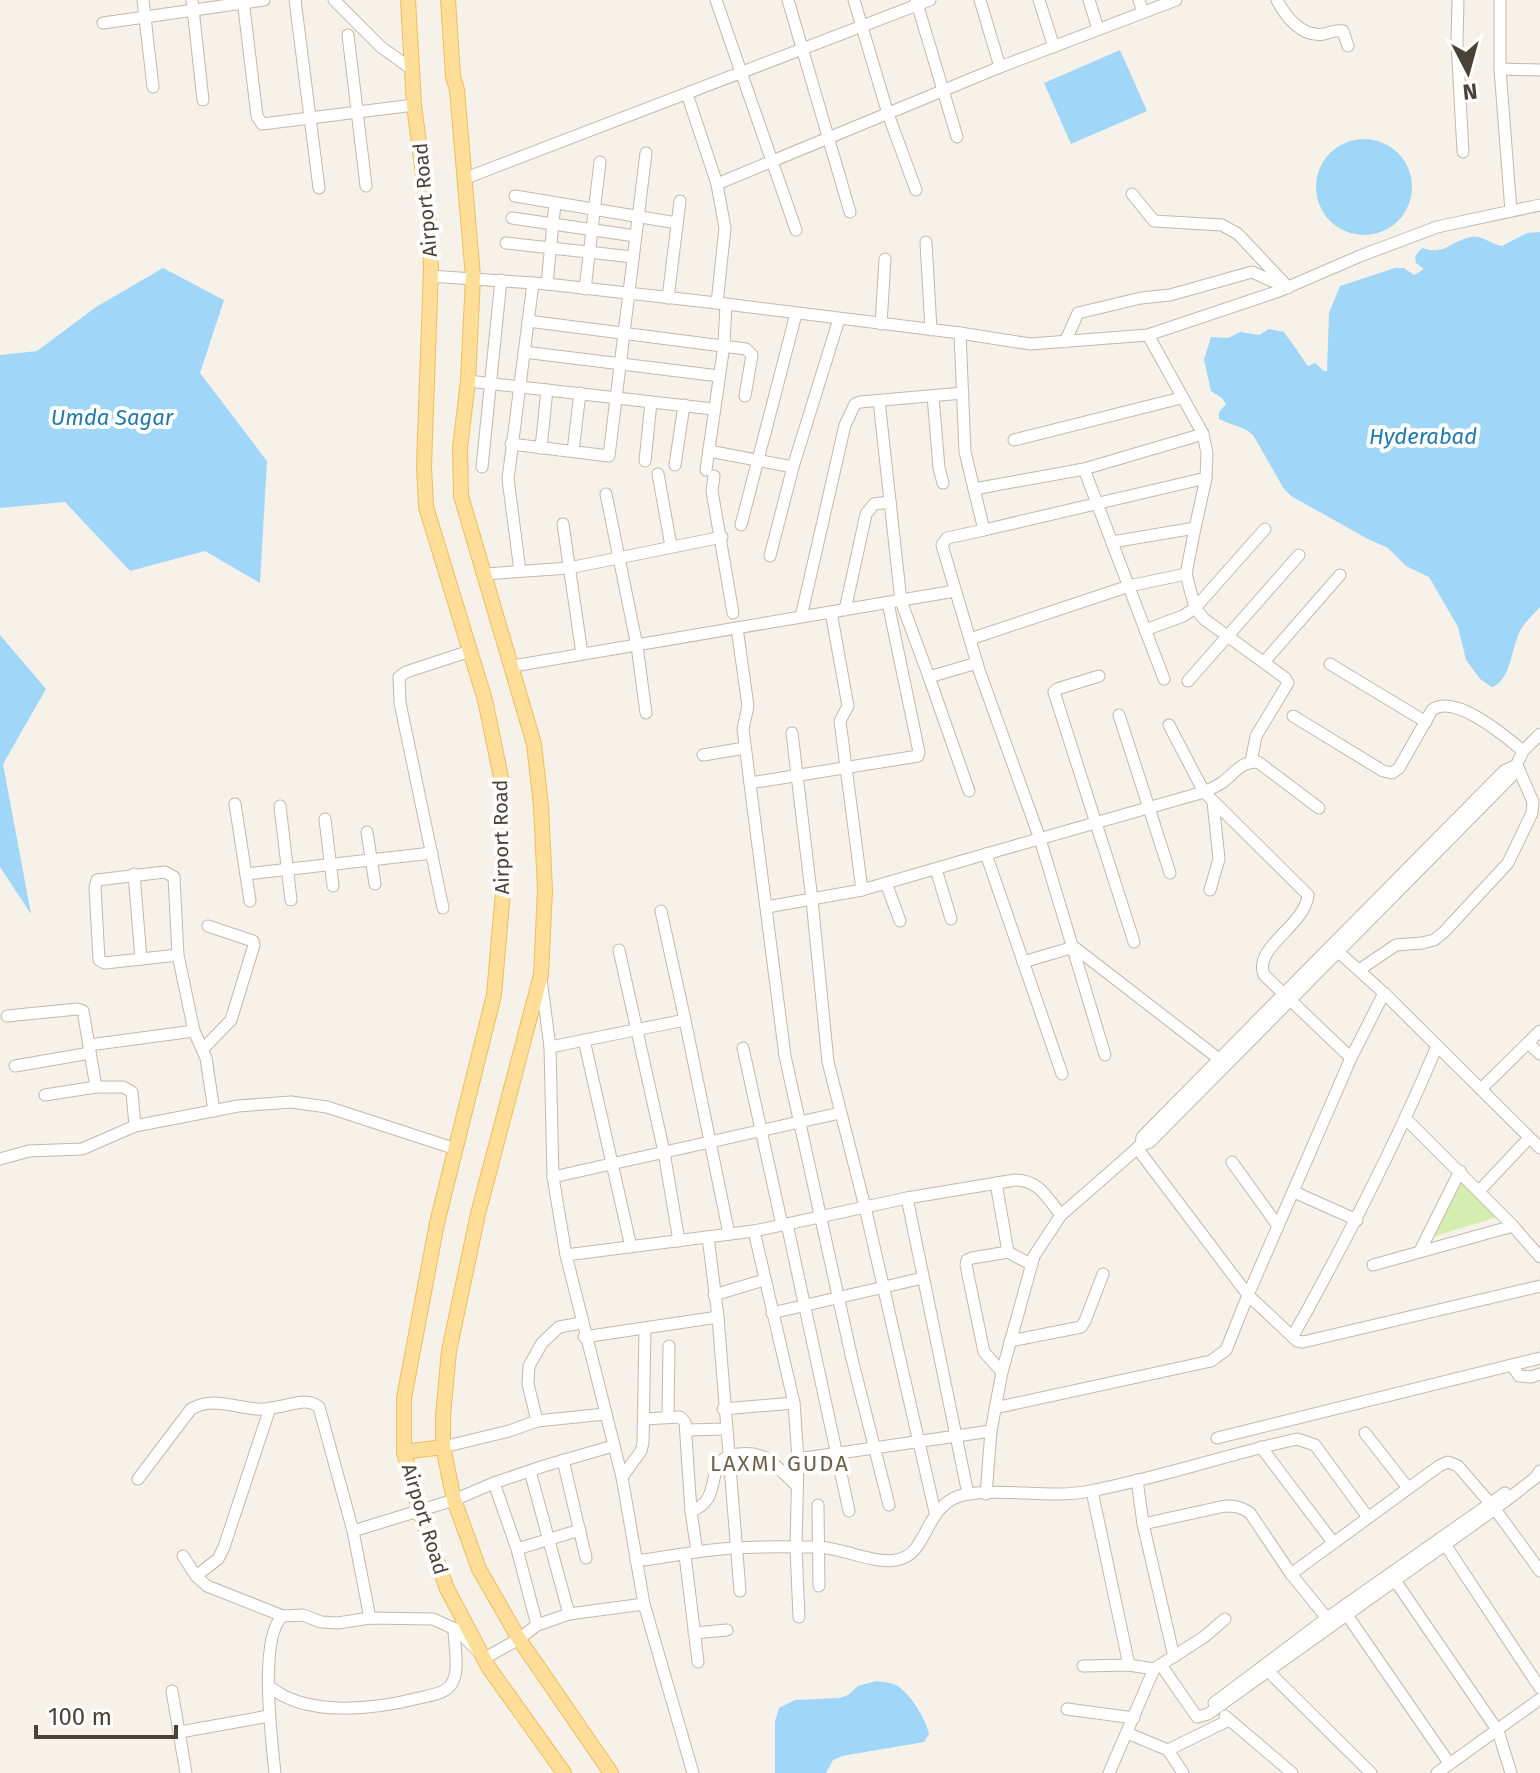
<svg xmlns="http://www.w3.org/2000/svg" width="1540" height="1773" font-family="'Fira Sans',sans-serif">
<rect width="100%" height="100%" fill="#f6f2e9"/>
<path fill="#d3eeae" d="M1459 1173 1500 1216 1423 1240Z"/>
<g fill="#a0d7f8">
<path d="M1120 50 1147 111 1071 144 1044 83Z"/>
<circle cx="1364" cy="187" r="48"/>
<path d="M1540 232V607C1534 614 1527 620 1523 626 1511 643 1512 681 1492 687L1480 679 1466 660 1458 627 1429 577 1406 566 1388 548 1368 539 1291 496 1284 489 1253 435C1244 426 1230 425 1219 419V412L1226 404 1222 398 1211 391 1204 360 1211 337 1228 338 1240 332 1259 335 1269 329 1284 332 1308 366 1315 363 1324 371H1327L1329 313 1340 286 1395 268H1404L1414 275 1424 269 1416 263 1415 256 1422 248C1445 256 1450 241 1471 237 1483 235 1490 244 1502 246L1527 233Z"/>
<path d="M163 268 224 300 200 373 267 461 260 583 205 551 130 571 65 502 0 508V355L37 351 96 307Z"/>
<path d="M0 635 46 689 3 764 31 914 0 867Z"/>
<path d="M876 1681C883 1682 889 1682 896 1685 910 1693 926 1719 929 1734L924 1742 842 1756 833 1760 826 1773H775V1721L779 1708 795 1700 839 1698 848 1695 858 1686Z"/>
</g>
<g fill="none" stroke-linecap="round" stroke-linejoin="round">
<defs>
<g id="minor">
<path d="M143 0 153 87"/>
<path d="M192 0 203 100"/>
<path d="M243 0 257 116 262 124 414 105"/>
<path d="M295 0 319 188"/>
<path d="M334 0 381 47 413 70"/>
<path d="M716 0 796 230"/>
<path d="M788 0 850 212"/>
<path d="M854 0 888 114 916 190"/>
<path d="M916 0 957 137"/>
<path d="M980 0 1000 67"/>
<path d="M1039 0 1054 47"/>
<path d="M1089 0 1098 29"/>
<path d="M1139 0 1143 12"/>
<path d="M1277 0C1285 16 1302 38 1324 34 1332 32 1334 30 1343 31L1348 46"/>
<path d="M1458 0 1457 42 1463 152"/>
<path d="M1500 0V69L1511 211"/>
<path d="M103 23 264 0"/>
<path d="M348 35 366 186"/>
<path d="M1500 69 1540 70"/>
<path d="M687 94 717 184 725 228 717 303"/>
<path d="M466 178 930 0"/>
<path d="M717 184 1000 67 1176 0"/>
<path d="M1132 194 1154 221 1222 225 1238 234 1285 284"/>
<path d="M515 196 677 223"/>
<path d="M512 218 635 236"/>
<path d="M926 242 931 330"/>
<path d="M506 243 633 257"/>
<path d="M430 276 547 284 726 304 960 333 1030 344 1148 335 1279 291 1360 256 1437 227 1540 205"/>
<path d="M547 284 555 203"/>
<path d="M585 289 600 162"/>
<path d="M668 298 680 201"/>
<path d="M528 321 746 349 752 355 745 396"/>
<path d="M881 324 885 259"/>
<path d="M960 333 965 452 984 530 947 538 942 545 979 670 1040 839 1105 1055"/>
<path d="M1065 342 1078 313 1141 298 1170 295 1252 272 1288 288"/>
<path d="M524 352 719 376"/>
<path d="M468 381 713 409"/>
<path d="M933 396 939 468 943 483"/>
<path d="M879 401 901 601 929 677"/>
<path d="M1014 440 1181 398"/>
<path d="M511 444 609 456 646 153"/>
<path d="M541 448 547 390"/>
<path d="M573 451 580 393"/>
<path d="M709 451 793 467"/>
<path d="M645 461 651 402"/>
<path d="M675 465 684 405"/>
<path d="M482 467 501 280"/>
<path d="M1084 469 1164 679"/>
<path d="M706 470 724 345 726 304"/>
<path d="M658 474 671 546"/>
<path d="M714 476 712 491 733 613"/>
<path d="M974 489 1084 469 1203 434"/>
<path d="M606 494 637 646 646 713"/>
<path d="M563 524 582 654"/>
<path d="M741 525 796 314"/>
<path d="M984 530 1206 478"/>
<path d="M1112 542 1195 528 1206 478 1207 453 1203 434 1148 335"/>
<path d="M770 556 793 467 839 319"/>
<path d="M520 571 508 479 533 283"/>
<path d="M485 574 569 568 722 537"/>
<path d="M1186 574 1195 608 1204 619 1285 678 1288 683 1256 736 1251 762"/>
<path d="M955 591 801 617 845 425 855 404 860 402 963 393"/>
<path d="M845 610 866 514 874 504 890 502"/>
<path d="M737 628 748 706 743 729 785 1056 852 1359 889 1505"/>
<path d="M1145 630 1183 616 1195 608 1265 529"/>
<path d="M970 639 1129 586 1186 574 1195 528"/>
<path d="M1264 662 1340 575"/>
<path d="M1330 664 1426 722"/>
<path d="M513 666 801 617"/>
<path d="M1099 676 1057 689 1054 692 1134 942"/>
<path d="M1188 681 1299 555"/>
<path d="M1119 715 1170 873"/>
<path d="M1293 716 1383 771 1392 773 1399 768 1432 710C1455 693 1505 736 1523 751"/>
<path d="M1169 725 1204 792 1308 895C1305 926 1253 947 1264 975L1351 1058"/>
<path d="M792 733 812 900 828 1062 865 1207 935 1512"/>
<path d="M703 755 745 748"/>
<path d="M750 783 918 756 919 752 888 603"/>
<path d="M969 791 929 677 977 663"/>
<path d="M235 804 250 901"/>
<path d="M280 806 291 900"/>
<path d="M325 819 333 886"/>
<path d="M367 832 375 884"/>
<path d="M936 869 951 919"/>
<path d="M134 874 141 959"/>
<path d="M246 874 432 853"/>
<path d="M886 883 900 921"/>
<path d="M862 890 986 854"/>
<path d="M1210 890 1219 859 1213 802"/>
<path d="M767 907 862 890 840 721 848 706 831 612"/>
<path d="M443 908 400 703 399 677 406 672 470 651"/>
<path d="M661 911 685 1020"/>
<path d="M1334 948 1384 993 1540 1148"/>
<path d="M619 950 664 1152 679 1241"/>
<path d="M178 955 105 963 99 960 95 887 97 880 165 872 174 877 178 955 194 1031 206 1058 214 1111"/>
<path d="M1023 962 1074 947 1219 1059"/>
<path d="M1359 970 1396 945 1422 943 1434 940 1444 932 1508 863 1532 813 1533 802 1517 765"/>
<path d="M541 979 550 1047 553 1177 566 1255 622 1477 644 1604 693 1773"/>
<path d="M1384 993 1351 1058 1248 1295 1297 1341 1303 1342 1540 1286"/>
<path d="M7 1016 77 1009 83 1011 96 1087H123L132 1092 135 1126 238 1106 291 1102 327 1107 456 1149"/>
<path d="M584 1040 631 1247"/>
<path d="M1528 1043 1540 1054"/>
<path d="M89 1045 194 1031"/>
<path d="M550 1047 685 1020 729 1234"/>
<path d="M743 1048 782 1225"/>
<path d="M203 1049 231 1020 254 945 253 941 208 926"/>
<path d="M15 1066 90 1053"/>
<path d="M1062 1074 986 854 1204 792C1210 789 1217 786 1223 782 1235 773 1241 761 1258 762L1319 808"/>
<path d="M1481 1089 1540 1031"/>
<path d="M45 1095 96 1087"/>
<path d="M1406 1119 1513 1226 1540 1257"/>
<path d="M1141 1145 1142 1137 1504 771 1517 765"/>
<path d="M0 1159 29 1151 82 1149 135 1126"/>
<path d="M1232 1162 1278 1226"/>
<path d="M553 1177 840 1113"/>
<path d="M996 1183 1008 1252"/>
<path d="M1479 1191 1529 1138"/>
<path d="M1294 1192 1357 1220"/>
<path d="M907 1198 968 1494"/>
<path d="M787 1224 849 1511"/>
<path d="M754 1231 794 1403 798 1459 796 1548 799 1617"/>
<path d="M708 1237 718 1317 740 1591"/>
<path d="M1420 1251 1460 1171"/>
<path d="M566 1255 754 1231 907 1198 1015 1180C1039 1180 1047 1198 1061 1215"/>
<path d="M1373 1265 1513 1226"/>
<path d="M714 1295 764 1280"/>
<path d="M772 1313 923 1278"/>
<path d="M1293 1336C1346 1241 1395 1146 1437 1046"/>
<path d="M584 1337 718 1317"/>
<path d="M1010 1341 1081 1327 1085 1321 1103 1274"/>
<path d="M1512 1365 1519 1376 1531 1377 1540 1374"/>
<path d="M1002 1372 984 1352 966 1265 967 1260 972 1258 1008 1252 1032 1265"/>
<path d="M995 1408 1211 1361 1226 1350 1248 1295 1137 1148"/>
<path d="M723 1409 794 1403"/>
<path d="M668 1417 669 1346"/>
<path d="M644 1419 680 1417 685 1422 691 1511 697 1552"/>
<path d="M537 1421 528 1384 529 1366 542 1343 559 1327 581 1323"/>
<path d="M686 1430 725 1429"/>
<path d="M1365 1433 1408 1488"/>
<path d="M1217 1438 1540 1358"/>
<path d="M443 1447 509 1431 537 1421 605 1414"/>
<path d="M1261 1447 1332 1541"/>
<path d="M798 1459 991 1431"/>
<path d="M563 1460 586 1558"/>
<path d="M530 1471 569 1614"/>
<path d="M622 1477 641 1451 643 1443 645 1328"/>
<path d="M138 1479 191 1409C214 1396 234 1408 258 1409 266 1410 275 1407 283 1406 296 1403 308 1398 319 1407L353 1531 370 1618"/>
<path d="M1137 1480 1143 1524 1174 1657"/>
<path d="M494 1483 517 1549 537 1625"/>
<path d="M1092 1491 1129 1665"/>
<path d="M986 1494 991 1431 1002 1372 1034 1256 1061 1215 1141 1145 1150 1142 1511 777 1523 751 1540 734"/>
<path d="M818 1505 819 1586"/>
<path d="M691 1511C727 1499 700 1458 738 1454 767 1450 776 1467 796 1485"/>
<path d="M1143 1524 1225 1506C1236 1506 1241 1507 1250 1513L1291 1574 1330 1622"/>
<path d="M353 1531 454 1500 494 1483 544 1466 613 1446"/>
<path d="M1444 1543 1540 1688"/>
<path d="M517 1549 580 1530"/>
<path d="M685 1555 698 1662"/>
<path d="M183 1556 196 1576 207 1586 283 1616 303 1615 321 1622 338 1623 370 1618 433 1619 457 1630 485 1658 519 1639 537 1625 569 1614 644 1604"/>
<path d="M636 1561C668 1557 700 1550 733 1548 761 1546 790 1547 818 1547 843 1548 873 1564 896 1560 931 1555 922 1501 968 1494 1007 1488 1051 1499 1090 1491 1160 1478 1228 1454 1297 1439L1315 1445 1367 1516"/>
<path d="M1291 1574 1439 1466 1448 1462 1458 1466 1495 1509 1540 1571"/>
<path d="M196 1576 218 1559 224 1547 270 1408"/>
<path d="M1394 1579 1498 1731 1511 1773"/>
<path d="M1347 1615 1449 1763"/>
<path d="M694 1633 727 1630"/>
<path d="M1161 1665 1197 1717 1208 1714 1495 1509 1535 1478 1540 1471"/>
<path d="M1083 1666 1129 1665 1154 1669"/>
<path d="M1269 1672 1371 1773"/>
<path d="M269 1686C306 1718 376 1709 419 1698 430 1695 446 1694 452 1683 460 1670 454 1644 454 1628"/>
<path d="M172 1691 186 1773"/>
<path d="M1214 1703 1327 1618 1505 1493"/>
<path d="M1067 1709 1134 1718"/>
<path d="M1225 1716 1292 1773"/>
<path d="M180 1732 269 1716"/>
<path d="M1127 1733 1168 1750 1229 1720"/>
<path d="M1168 1750 1183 1773"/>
<path d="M275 1773C272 1742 258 1636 283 1616"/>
<path d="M1109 1773 1154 1669 1204 1637 1225 1619"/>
<path d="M1437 1773 1540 1699"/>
</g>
<g id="major">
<path d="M408 0 414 105 429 221 431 269 424 466 426 507 485 700 502 782 503 892 494 995 437 1223 404 1398V1452L419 1510 447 1589 489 1668 564 1773"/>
<path d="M448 0 453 76 457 90 473 277 468 381 460 448 461 496 534 744 541 806 545 890 541 975 478 1214 449 1351 443 1416V1447L454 1500 479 1569 519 1639 611 1773"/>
<path d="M404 1452 443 1447"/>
</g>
</defs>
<use href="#minor" stroke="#c3b9aa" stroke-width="13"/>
<use href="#major" stroke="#f0be5d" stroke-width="16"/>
<use href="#minor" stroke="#fff" stroke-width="11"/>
<use href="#major" stroke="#ffde99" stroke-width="14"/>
</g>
<g text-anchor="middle" stroke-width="8" stroke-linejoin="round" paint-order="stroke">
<g font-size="20" fill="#4b4236" stroke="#fff">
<text transform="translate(425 200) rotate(-95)" y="7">Airport Road</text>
<text transform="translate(501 837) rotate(-91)" y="7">Airport Road</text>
<text transform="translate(425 1519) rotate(73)" y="7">Airport Road</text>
</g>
<g font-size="22" font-style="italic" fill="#2179b1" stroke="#fff">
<text x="112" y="425">Umda Sagar</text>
<text x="1423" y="444">Hyderabad</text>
</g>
<g font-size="22" letter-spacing="2" fill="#6f604c" stroke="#fff">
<text x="780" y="1471">LAXMI GUDA</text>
</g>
</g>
<g transform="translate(1468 72) rotate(174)" stroke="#ffffff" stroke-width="6" paint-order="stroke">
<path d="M0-6L14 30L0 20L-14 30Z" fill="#4b4236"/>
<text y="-12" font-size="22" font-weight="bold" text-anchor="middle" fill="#4b4236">N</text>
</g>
<path d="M36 1725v12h140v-12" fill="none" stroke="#4b4236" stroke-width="4"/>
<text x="48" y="1725" font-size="24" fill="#4b4236" stroke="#ffffff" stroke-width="6" paint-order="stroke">100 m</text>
</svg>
